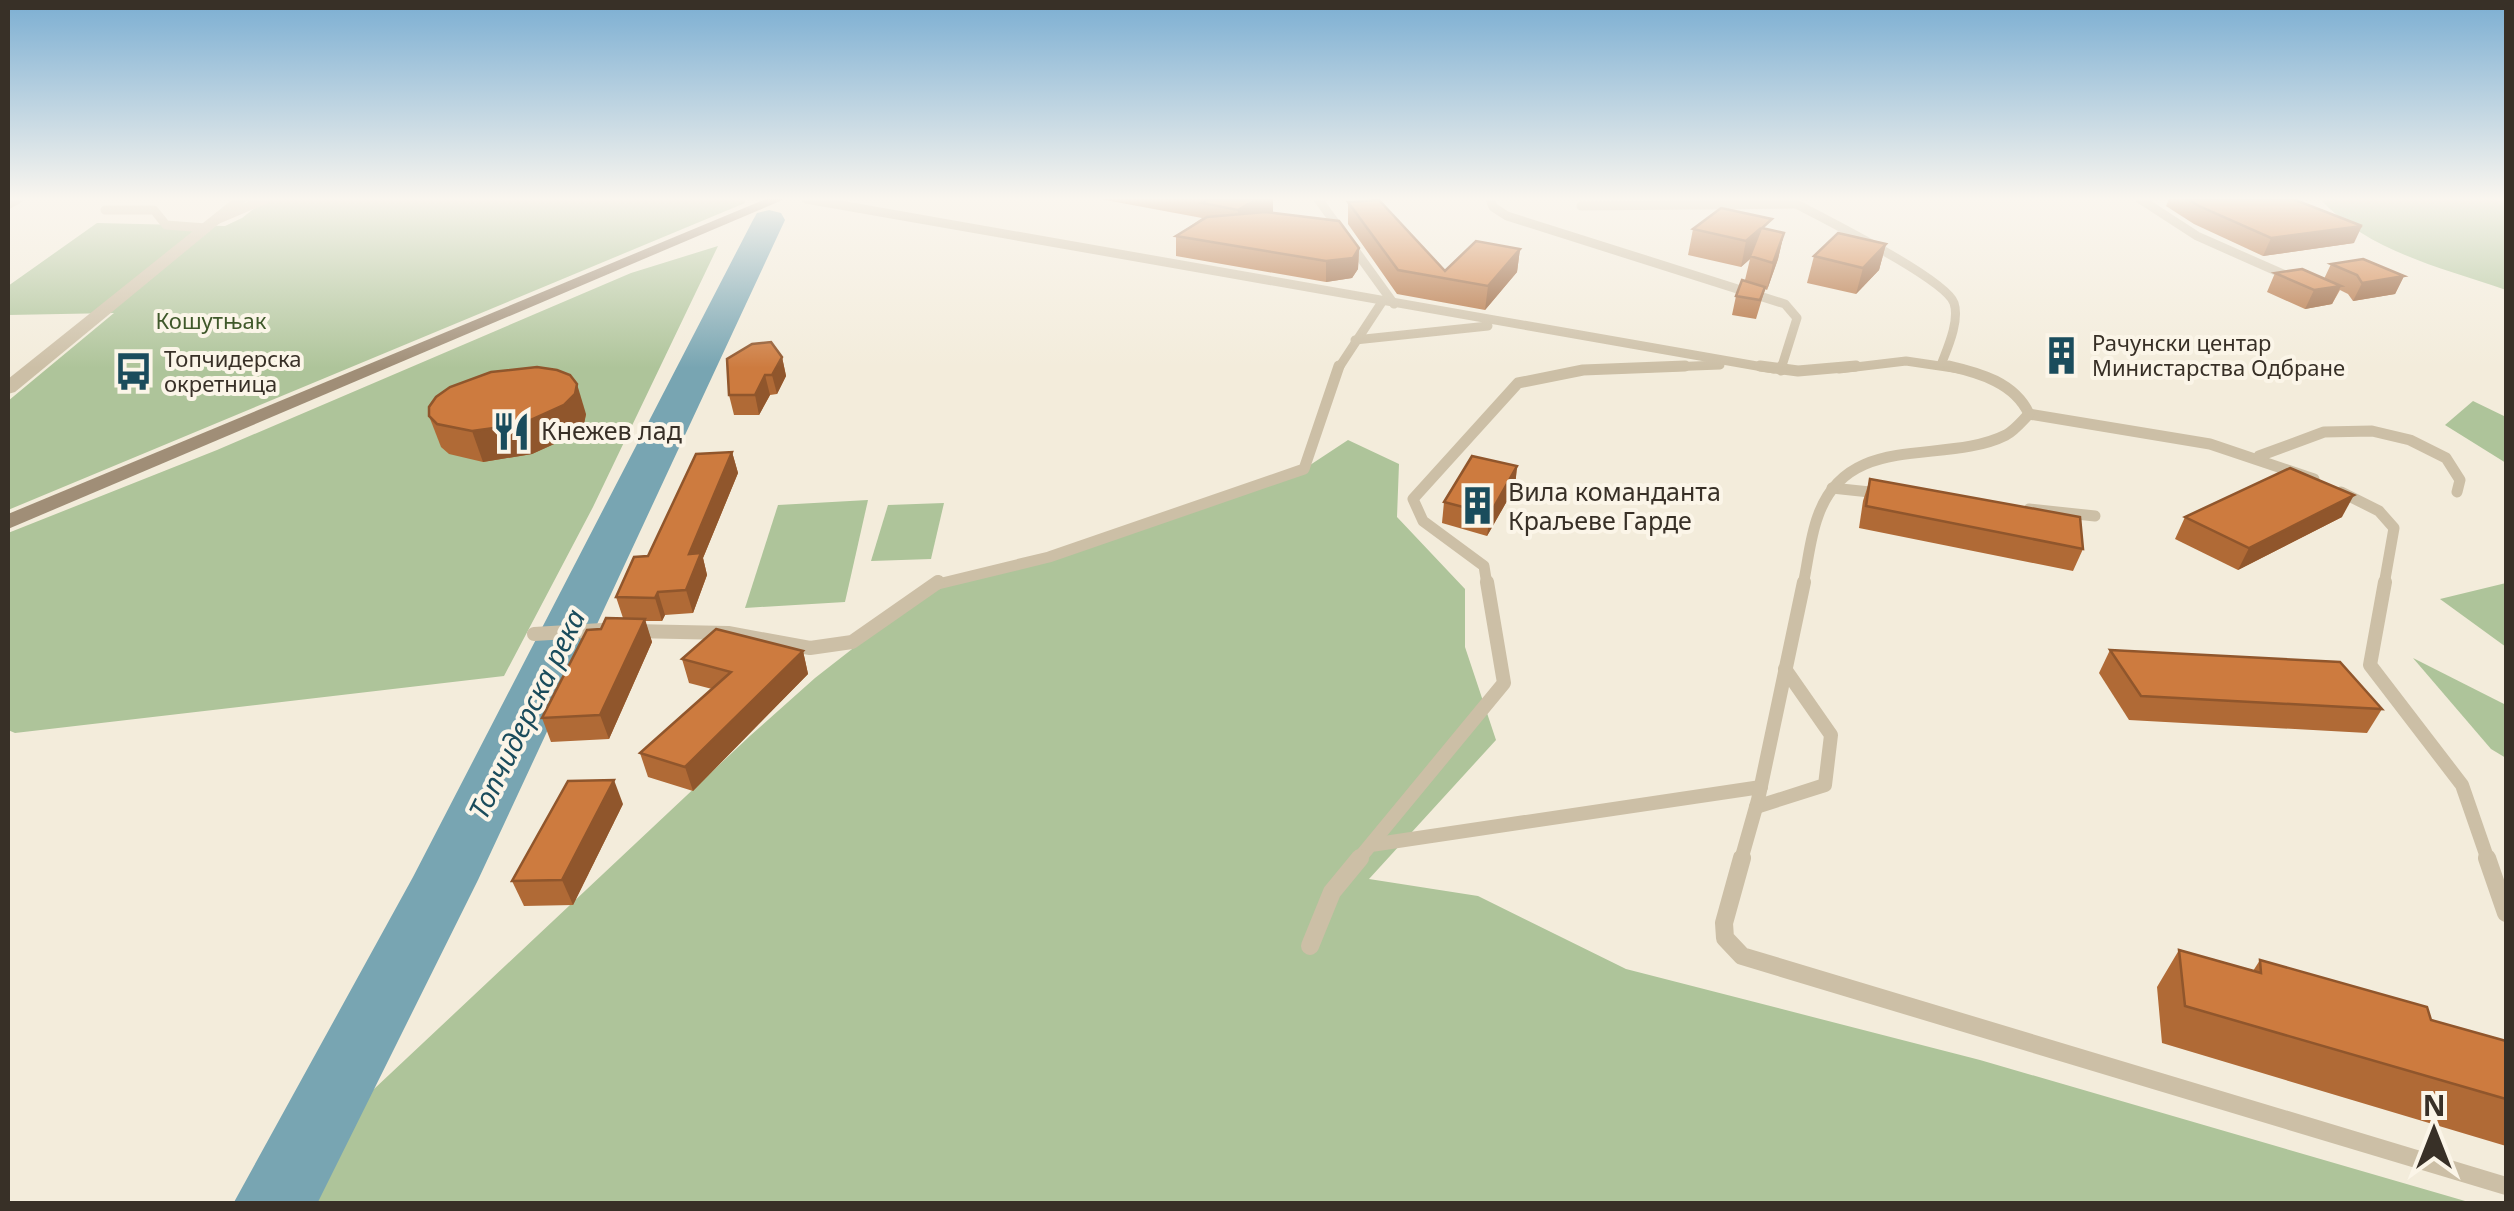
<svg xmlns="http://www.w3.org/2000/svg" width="2514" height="1211" font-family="'Noto Sans',sans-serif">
<rect width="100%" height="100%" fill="#f3ecdb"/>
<g fill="#aec49a">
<path d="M266 199H744L745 203 8 510V401L114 313 8 315V286L97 223 225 226 242 218Z"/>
<path d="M2320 199H2506V290C2440 267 2369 252 2320 199Z"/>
<path d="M718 246 593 507 504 676 15 733 8 730V533L217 450 631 273Z"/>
<path d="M2473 401 2506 417V463L2445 425Z"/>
<path d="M1348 440 1399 464 1397 517 1465 589V647L1496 740 1369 879 1478 896 1626 969 1980 1060 2472 1203 274 1204 292 1166 751 735 815 678 938 582 1049 557 1304 469Z"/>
<path d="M868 500 845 602 745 608 778 505Z"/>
<path d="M944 503 931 559 871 561 888 505Z"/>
<path d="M2506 583V647L2440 599Z"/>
<path d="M2413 658 2506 705V758L2491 749Z"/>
</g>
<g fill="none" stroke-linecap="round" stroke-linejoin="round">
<path fill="#78a5b2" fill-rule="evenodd" d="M769 210 781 213 785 220 478 880 317 1204H233L413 877 753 220 757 213Z"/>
<g stroke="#ccbfa6" stroke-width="9">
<path d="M806 199 1774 369"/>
<path d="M1318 199 1394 304"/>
<path d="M1490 199 1493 207 1507 216 1785 304 1797 318 1781 369"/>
<path d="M1787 199C1816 215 1945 278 1954 303 1960 321 1947 349 1941 365"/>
<path d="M2140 199 2197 236 2292 278"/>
<path d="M1581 206 1794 204"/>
<path d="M105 210H154L166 225 206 228"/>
<path d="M216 220 266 199"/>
<path d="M1355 340 1488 326"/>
<path d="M1338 369 1382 302"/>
<path d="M1616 369 1720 365"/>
<path d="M1839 369 1906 361 1960 369"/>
</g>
<g stroke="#ccbfa6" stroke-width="11">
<path d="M1760 366 1798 371 1856 366"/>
<path d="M1949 366C1980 373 2015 383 2029 414"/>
<path d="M1781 370 1782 366"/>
<path d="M2029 414 2210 444 2314 479"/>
<path d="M2259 456 2324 432 2372 431 2410 440 2446 458 2460 480 2457 492"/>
<path d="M1832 488 1879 493"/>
<path d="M2341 492 2379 511 2394 528 2384 585"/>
<path d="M2029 509 2095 516"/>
<path d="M934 585 1049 557 1304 469 1339 366"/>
<path d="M1487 585 1484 566 1423 521 1413 499 1518 383 1583 370 1685 366"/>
<path d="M1803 585C1808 562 1810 537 1818 516 1848 430 1944 466 2006 435 2015 430 2022 421 2029 414"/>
</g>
<g stroke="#ccbfa6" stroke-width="14">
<path d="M2385 582 2370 665 2462 785 2488 860"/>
<path d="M632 631 728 633 810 648 852 642 938 582"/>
<path d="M534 634 602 630"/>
<path d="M1756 807 1825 785 1831 735 1785 669"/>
<path d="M1371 845 1761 787"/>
<path d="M1358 860 1504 683 1487 582"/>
<path d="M1741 860 1758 800 1804 582"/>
</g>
<g stroke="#ccbfa6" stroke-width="18">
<path d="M1742 858 1724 923 1725 938 1742 956 2506 1186"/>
<path d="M2487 858 2506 913"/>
<path d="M1310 946 1332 892 1360 858"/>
</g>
<g fill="#ccbfa6" fill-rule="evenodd">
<path d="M27 199 8 210V200Z"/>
<path d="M233 199H249L15 392 8 394V379Z"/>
</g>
<path fill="#a08e77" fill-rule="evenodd" d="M766 199H785L8 529V514Z"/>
</g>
<g fill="#b06a36">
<path d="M1100 199H1273V212L1271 213 1359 248 1358 269 1352 278 1326 282 1176 256V236L1202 218Z"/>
<path d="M2169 199H2293L2354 243 2263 256 2194 224 2166 206Z"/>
<path d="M1348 202 1445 271 1520 249 1517 272 1485 310 1397 294 1348 224Z"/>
<path d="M1693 229 1770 230 1784 233 1778 259 1767 290 1765 289 1756 319 1732 315 1736 296 1745 280 1750 259 1741 267 1688 255Z"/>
<path d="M1886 244 1879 270 1856 294 1807 283 1814 256Z"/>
<path d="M2331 264 2404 276 2395 294 2353 301 2348 294 2340 290 2332 304 2305 309 2267 292 2275 273 2324 279Z"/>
<path d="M782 357 786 376 777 394 770 395 759 415H734L729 395Z"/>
<path d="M586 414 584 424 574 435 532 454 483 462 449 454 441 447 429 416Z"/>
<path d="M732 452 738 473 703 558 707 575 693 613 665 615 662 621H645L652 642 609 739 551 742 542 718 601 629 623 618 616 597Z"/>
<path d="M1517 466 1515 487 1487 536 1442 523 1444 502Z"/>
<path d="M1870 479 2083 549 2073 571 1859 528 1863 501Z"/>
<path d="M2185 517H2342L2238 570 2175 539Z"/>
<path d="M2110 650 2382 709 2367 733 2129 720 2099 673Z"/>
<path d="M803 651 808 674 693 791 648 777 640 753 712 689 689 683 682 659Z"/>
<path d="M623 804 573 905 524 906 512 881Z"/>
<path d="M2179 950 2253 971 2260 960 2431 1020 2506 1041V1146L2162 1043 2157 987Z"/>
</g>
<g fill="#90562c">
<path d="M1256 199H1273V212L1238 233V210Z"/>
<path d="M2362 226 2354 243 2263 256 2271 238Z"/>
<path d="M1761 228 1750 259 1741 267 1746 241Z"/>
<path d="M1784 233 1778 259 1767 290 1773 263Z"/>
<path d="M1886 244 1879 270 1856 294 1863 268Z"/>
<path d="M1359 248 1358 269 1352 278 1326 282V261Z"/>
<path d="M1520 249 1517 272 1485 310 1488 286Z"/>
<path d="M2404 276 2395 294 2353 301 2362 283Z"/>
<path d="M2341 286 2332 304 2305 309 2314 290Z"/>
<path d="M782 357 786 376 777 394 772 375Z"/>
<path d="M765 375 770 395 759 415 755 395Z"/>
<path d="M577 384 586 414 584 424 574 435 532 454 483 462 472 431Z"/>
<path d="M732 452 738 473 703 558 707 575 693 613 686 590 689 554Z"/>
<path d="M1517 466 1515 487 1487 536 1490 514Z"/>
<path d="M2354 495 2342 517 2238 570 2249 548Z"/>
<path d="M658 592 665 615 662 621 655 598Z"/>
<path d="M645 619 652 642 609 739 600 715Z"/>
<path d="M803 651 808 674 693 791 685 767Z"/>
<path d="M614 780 623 804 573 905 562 880Z"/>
</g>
<g fill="#cd7b3f" stroke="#90562c" stroke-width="2.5">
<path d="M1209 199H1257L1238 210 1202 203Z"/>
<path d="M2187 199H2293L2362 226 2271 238 2201 207Z"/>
<path d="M1379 200 1445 271 1476 241 1520 249 1488 286 1398 270 1348 202Z"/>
<path d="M1721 208 1772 219 1762 228 1784 233 1773 263 1750 256 1761 228 1746 241 1693 229Z"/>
<path d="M1265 212 1339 221 1359 248 1353 258 1326 261 1176 236 1207 217Z"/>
<path d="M1838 233 1886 244 1863 268 1814 256Z"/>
<path d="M2363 259 2404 276 2362 283 2357 275 2331 264Z"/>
<path d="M2302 269 2341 286 2314 290 2275 273Z"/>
<path d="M1742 280 1765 287 1760 300 1736 296Z"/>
<path d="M771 342 782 357 772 375H765L755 395H729L727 359 752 344Z"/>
<path d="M537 367 557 370 570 375 577 384 575 394 564 405 522 424 472 431 437 424 429 416V407L436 397 450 387 491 372Z"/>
<path d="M732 452 689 554 701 553 686 590 658 592 655 598 616 597 634 557 648 556 696 454Z"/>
<path d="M1472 456 1517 466 1490 514 1444 502Z"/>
<path d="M2290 468 2354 495 2249 548 2185 517Z"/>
<path d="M1870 479 2080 517 2083 549 1866 506Z"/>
<path d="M606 618 645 619 600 715 542 718 587 630 601 629Z"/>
<path d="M716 629 803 651 685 767 640 753 731 672 682 659Z"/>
<path d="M2110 650 2340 662 2382 709 2141 696Z"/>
<path d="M614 780 562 880 512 881 568 781Z"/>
<path d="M2179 950 2261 973 2260 960 2427 1007 2431 1020 2506 1041V1099L2185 1006Z"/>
</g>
<linearGradient id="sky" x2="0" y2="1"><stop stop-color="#7baed2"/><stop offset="0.54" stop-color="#faf6ef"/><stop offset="1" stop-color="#faf6ef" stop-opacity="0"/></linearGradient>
<rect width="2514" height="368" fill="url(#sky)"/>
<defs>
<symbol id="building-bare" viewBox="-9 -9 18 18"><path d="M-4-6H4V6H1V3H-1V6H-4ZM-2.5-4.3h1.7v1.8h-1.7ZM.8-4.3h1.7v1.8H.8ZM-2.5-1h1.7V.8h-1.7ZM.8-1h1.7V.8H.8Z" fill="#1a4c5c" stroke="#fbf5e8" stroke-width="2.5" paint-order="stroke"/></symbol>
<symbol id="bus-bare" viewBox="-9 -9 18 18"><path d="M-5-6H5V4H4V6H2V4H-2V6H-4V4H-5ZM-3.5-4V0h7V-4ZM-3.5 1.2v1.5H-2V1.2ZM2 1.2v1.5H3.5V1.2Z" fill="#1a4c5c" stroke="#fbf5e8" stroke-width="2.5" paint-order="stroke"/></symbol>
<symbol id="restaurant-bare" viewBox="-9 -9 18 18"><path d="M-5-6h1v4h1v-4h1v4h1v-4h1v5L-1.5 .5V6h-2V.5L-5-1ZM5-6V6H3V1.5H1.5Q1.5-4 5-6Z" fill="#1a4c5c" stroke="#fbf5e8" stroke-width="2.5" paint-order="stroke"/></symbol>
</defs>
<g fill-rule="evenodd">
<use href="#building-bare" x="2034" y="328" width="55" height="55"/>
<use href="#bus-bare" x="106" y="344" width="55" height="55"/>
<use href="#restaurant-bare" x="484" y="404" width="55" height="55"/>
<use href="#building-bare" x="1450" y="478" width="55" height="55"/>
</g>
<g text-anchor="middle" stroke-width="8" stroke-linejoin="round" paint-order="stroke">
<g font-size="22" fill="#3f582a" stroke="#fbf5e8">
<text x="211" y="329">Кошутњак</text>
</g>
<g font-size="22" fill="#383027" stroke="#fbf5e8" text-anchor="start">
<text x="2092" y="351">Рачунски центар<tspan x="2092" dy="25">Министарства Одбране</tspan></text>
<text x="164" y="367">Топчидерска<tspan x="164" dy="25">окретница</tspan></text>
</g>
<g font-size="25" fill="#383027" stroke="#fbf5e8" text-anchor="start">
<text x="541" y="440">Кнежев лад</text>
<text x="1508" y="501">Вила команданта<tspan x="1508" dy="29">Краљеве Гарде</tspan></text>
</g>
<g font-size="28" font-style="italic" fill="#1a4c5c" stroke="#fbf5e8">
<text transform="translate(527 714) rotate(-64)" y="10">Топчидерска река</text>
</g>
</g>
<rect width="2514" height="1211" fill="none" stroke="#383027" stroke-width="20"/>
<g transform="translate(2434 1131)" stroke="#fbf5e8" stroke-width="8" paint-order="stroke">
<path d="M0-8L18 38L0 25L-18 38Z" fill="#383027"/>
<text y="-15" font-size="28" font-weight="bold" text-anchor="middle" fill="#383027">N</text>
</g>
</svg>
